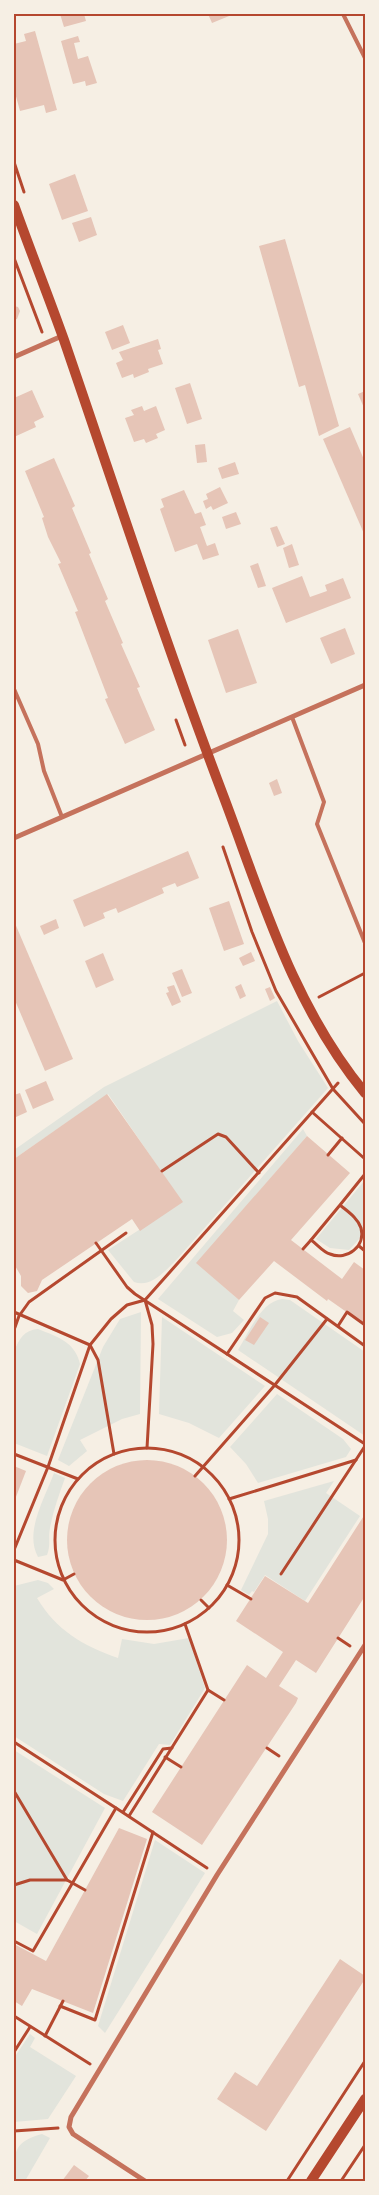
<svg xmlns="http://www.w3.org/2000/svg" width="379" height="2195" font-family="'Public Sans',sans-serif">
<rect width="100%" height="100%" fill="#f6efe4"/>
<g fill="#e2e4dc">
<path d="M277 1001 298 1041 328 1088 178 1258C166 1270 152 1288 134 1282L108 1250 182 1202 108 1094 14 1159V1150L104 1087Z"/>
<path d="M303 1129 307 1136 197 1263 239 1300 233 1311 244 1320 232 1333 217 1337 158 1299Z"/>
<path d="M365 1180V1240L361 1237 349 1250 330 1248 316 1239Z"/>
<path d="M282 1299 290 1300 365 1352V1436L238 1350C249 1333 260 1302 282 1299Z"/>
<path d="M141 1312 140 1414 122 1419 80 1440 87 1451 69 1466 58 1460 103 1347 120 1319Z"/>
<path d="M162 1317 265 1386 219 1438 189 1423 159 1414Z"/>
<path d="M38 1329C58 1337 75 1342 80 1364L47 1456 14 1443V1352C19 1339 24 1330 38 1329Z"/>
<path d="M277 1394 343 1439 351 1449 346 1457 258 1483 246 1464 230 1447Z"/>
<path d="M54 1473 65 1478C59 1495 53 1511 50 1528 48 1538 51 1545 47 1555L38 1557C24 1532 45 1498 54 1473Z"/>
<path d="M334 1481 326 1493 360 1516 305 1601 265 1575 254 1592 252 1591 249 1595 241 1590 268 1534V1519L264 1501Z"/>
<path d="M38 1580 48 1583 54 1589 37 1598C56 1630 83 1646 118 1658L122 1639 154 1644 189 1638 205 1688 170 1745 159 1744 123 1801 104 1794 14 1736V1586Z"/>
<path d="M14 1750 105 1808 37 1934 14 1921Z"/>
<path d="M155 1840 205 1873 105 2033 98 2026Z"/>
<path d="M30 2034 35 2038 30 2047 76 2076 48 2119 14 2122V2058Z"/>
<path d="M42 2134 50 2138 25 2181H14C14 2154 12 2142 42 2134Z"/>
</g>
<g fill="#e6c5b7">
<path d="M60 14H84L86 21 64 27Z"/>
<path d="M208 14H234L212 23Z"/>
<path d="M35 31 57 110 46 113 44 105 20 111 14 89V44L26 41 24 34Z"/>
<path d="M78 36 80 42 74 43 78 59 88 56 97 83 86 86 85 81 73 84 61 41Z"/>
<path d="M75 174 88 211 62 220 49 184Z"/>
<path d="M91 217 97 235 79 242 72 223Z"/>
<path d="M285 239 339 426 319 436 305 385 299 387 259 246Z"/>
<path d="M14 306 18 307 20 311 17 319 14 320Z"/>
<path d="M123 325 130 343 112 350 105 332Z"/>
<path d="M158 339 161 349 158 350 163 364 148 369 149 372 134 378 133 374 122 378 116 363 123 360 119 352Z"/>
<path d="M190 383 202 419 187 424 175 388Z"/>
<path d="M32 390 44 417 34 422 36 427 14 437V398Z"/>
<path d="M365 391V410L358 394Z"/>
<path d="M142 406 144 411 156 406 165 430 156 434 158 438 146 443 144 439 134 442 125 418 134 415 131 410Z"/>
<path d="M350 427 365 462V536L323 439Z"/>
<path d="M205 444 207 462 197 463 195 445Z"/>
<path d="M54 458 75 506 72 508 91 553 89 554 108 599 105 601 123 643 121 644 140 687 137 688 155 730 125 744 105 699 108 698 75 612 78 611 58 564 61 563 48 537 42 518 44 517 25 471Z"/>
<path d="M235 462 239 474 222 479 218 468Z"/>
<path d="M220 487 228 503 213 510 211 506 206 509 203 501 208 499 206 494Z"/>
<path d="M184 490 195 514 201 512 206 525 200 527 207 546 215 543 219 555 203 560 197 544 175 552 160 509 164 507 161 499Z"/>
<path d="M236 512 241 524 226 529 222 517Z"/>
<path d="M277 526 285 544 277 547 270 528Z"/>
<path d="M292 544 299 565 289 568 283 548Z"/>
<path d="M258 563 266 586 258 588 250 566Z"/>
<path d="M302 576 310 597 327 591 325 585 343 578 351 598 286 623 272 588Z"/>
<path d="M345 628 355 654 331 664 320 638Z"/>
<path d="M238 629 257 683 226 693 208 640Z"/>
<path d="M277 779 282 793 274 796 269 783Z"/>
<path d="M188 851 199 878 177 887 175 883 162 888 164 893 118 913 116 908 103 913 105 918 84 927 73 900Z"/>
<path d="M229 901 244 944 224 951 209 908Z"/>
<path d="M56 919 59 928 44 935 40 926Z"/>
<path d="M14 921 73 1059 45 1071 14 998Z"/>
<path d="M251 952 255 961 243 966 239 958Z"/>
<path d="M103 953 114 980 96 988 85 961Z"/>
<path d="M182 969 192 993 182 997 172 973Z"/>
<path d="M241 984 246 996 240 999 235 987Z"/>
<path d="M174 985 181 1002 172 1006 166 993 169 992 167 987Z"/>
<path d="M270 987 275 998 270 1001 265 989Z"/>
<path d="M46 1081 54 1100 33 1109 25 1090Z"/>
<path d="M20 1093 27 1112 16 1117 14 1095Z"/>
<path d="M107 1094 183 1202 140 1231 132 1219 42 1280 37 1291 28 1293 21 1286V1276L14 1264V1159Z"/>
<path d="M307 1136 350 1173 291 1240 342 1279 354 1262 365 1270V1325L328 1299 327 1301 274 1261 239 1300 196 1263Z"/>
<path d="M260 1317 269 1323 254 1345 245 1340Z"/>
<circle cx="147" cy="1540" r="80"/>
<path d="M14 1466 26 1471 14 1502Z"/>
<path d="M365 1514V1596L316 1673 296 1660 279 1686 298 1698 296 1703 202 1845 152 1812 247 1665 266 1678 283 1652 236 1621 265 1576 308 1603Z"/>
<path d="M119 1828 147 1839 93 2013 32 1989 22 2006 14 2001V1944L46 1961Z"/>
<path d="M340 1959 365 1976V1979L266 2131 217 2099 235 2072 257 2086Z"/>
<path d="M74 2165 89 2176 85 2181H62Z"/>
</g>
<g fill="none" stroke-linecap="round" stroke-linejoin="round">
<g stroke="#b5482f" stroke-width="3">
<path d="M14 162 24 192"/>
<path d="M14 258 42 332"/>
<path d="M176 720 185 745"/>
<path d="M223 847 252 932 276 991 333 1089 365 1124"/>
<path d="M319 997 365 973"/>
<path d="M312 1112 365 1159"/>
<path d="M328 1155 342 1138"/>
<path d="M162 1171 218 1134 226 1137 259 1173"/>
<path d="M340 1205 311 1240C317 1244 323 1252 330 1254 347 1261 366 1246 361 1228 358 1218 347 1211 340 1205L365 1174"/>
<path d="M96 1243 127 1287 135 1294 365 1444"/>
<path d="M359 1246 365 1251"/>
<path d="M303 1249 311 1240"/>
<path d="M145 1300 152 1325 153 1344 147 1448"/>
<path d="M14 1312 90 1345 98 1360 114 1454"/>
<path d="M338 1326 347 1312 365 1325"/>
<path d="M14 1330 19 1316 29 1302 126 1233"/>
<path d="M227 1354 265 1298 275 1293 297 1297 365 1346"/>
<circle cx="147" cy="1540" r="92"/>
<path d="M14 1454 78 1479"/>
<path d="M195 1476 274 1386 327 1319"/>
<path d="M229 1499 356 1460"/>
<path d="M14 1550 48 1467 90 1345 111 1319 127 1305 145 1300 338 1083"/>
<path d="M14 1560 63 1580 74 1574"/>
<path d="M281 1574 365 1446"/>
<path d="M227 1585 251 1599"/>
<path d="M201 1600 209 1608"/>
<path d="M185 1624 208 1690"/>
<path d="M338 1638 350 1646"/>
<path d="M14 1742 116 1808 33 1951 14 1941"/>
<path d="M267 1748 279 1756"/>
<path d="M165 1757 181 1767"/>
<path d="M14 1791 67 1880 85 1890"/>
<path d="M116 1808 207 1868"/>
<path d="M123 1812 163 1749 172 1748"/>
<path d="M129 1816 208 1690 224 1700"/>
<path d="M14 1885 30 1880H67"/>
<path d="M60 2006 95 2020 153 1832"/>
<path d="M14 2016 90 2064"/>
<path d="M45 2036 63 2001"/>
<path d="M14 2052 30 2027"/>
<path d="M14 2131 58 2128"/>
<path d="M287 2181 365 2061"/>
<path d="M341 2181 365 2145"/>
</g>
<g stroke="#c5725c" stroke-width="4">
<path d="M343 14 365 58"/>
<path d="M14 689 38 744 44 771 62 817"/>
<path d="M292 717 324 802 317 824 365 943"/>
</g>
<g stroke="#c5725c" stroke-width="5">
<path d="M14 357 62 336"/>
<path d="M14 838 365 685"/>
<path d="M145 2181 73 2134 69 2127 71 2117 217 1875 365 1645"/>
</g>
<g stroke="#b5482f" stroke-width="10">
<path d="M14 205C30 250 48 295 64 340 116 492 166 645 223 795 262 898 293 1006 365 1093"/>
<path d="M311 2181 365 2099"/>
</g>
</g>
<rect width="379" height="2195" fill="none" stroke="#f6efe4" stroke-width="30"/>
<rect x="15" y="15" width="349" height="2165" fill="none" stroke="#b5482f" stroke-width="2"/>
</svg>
